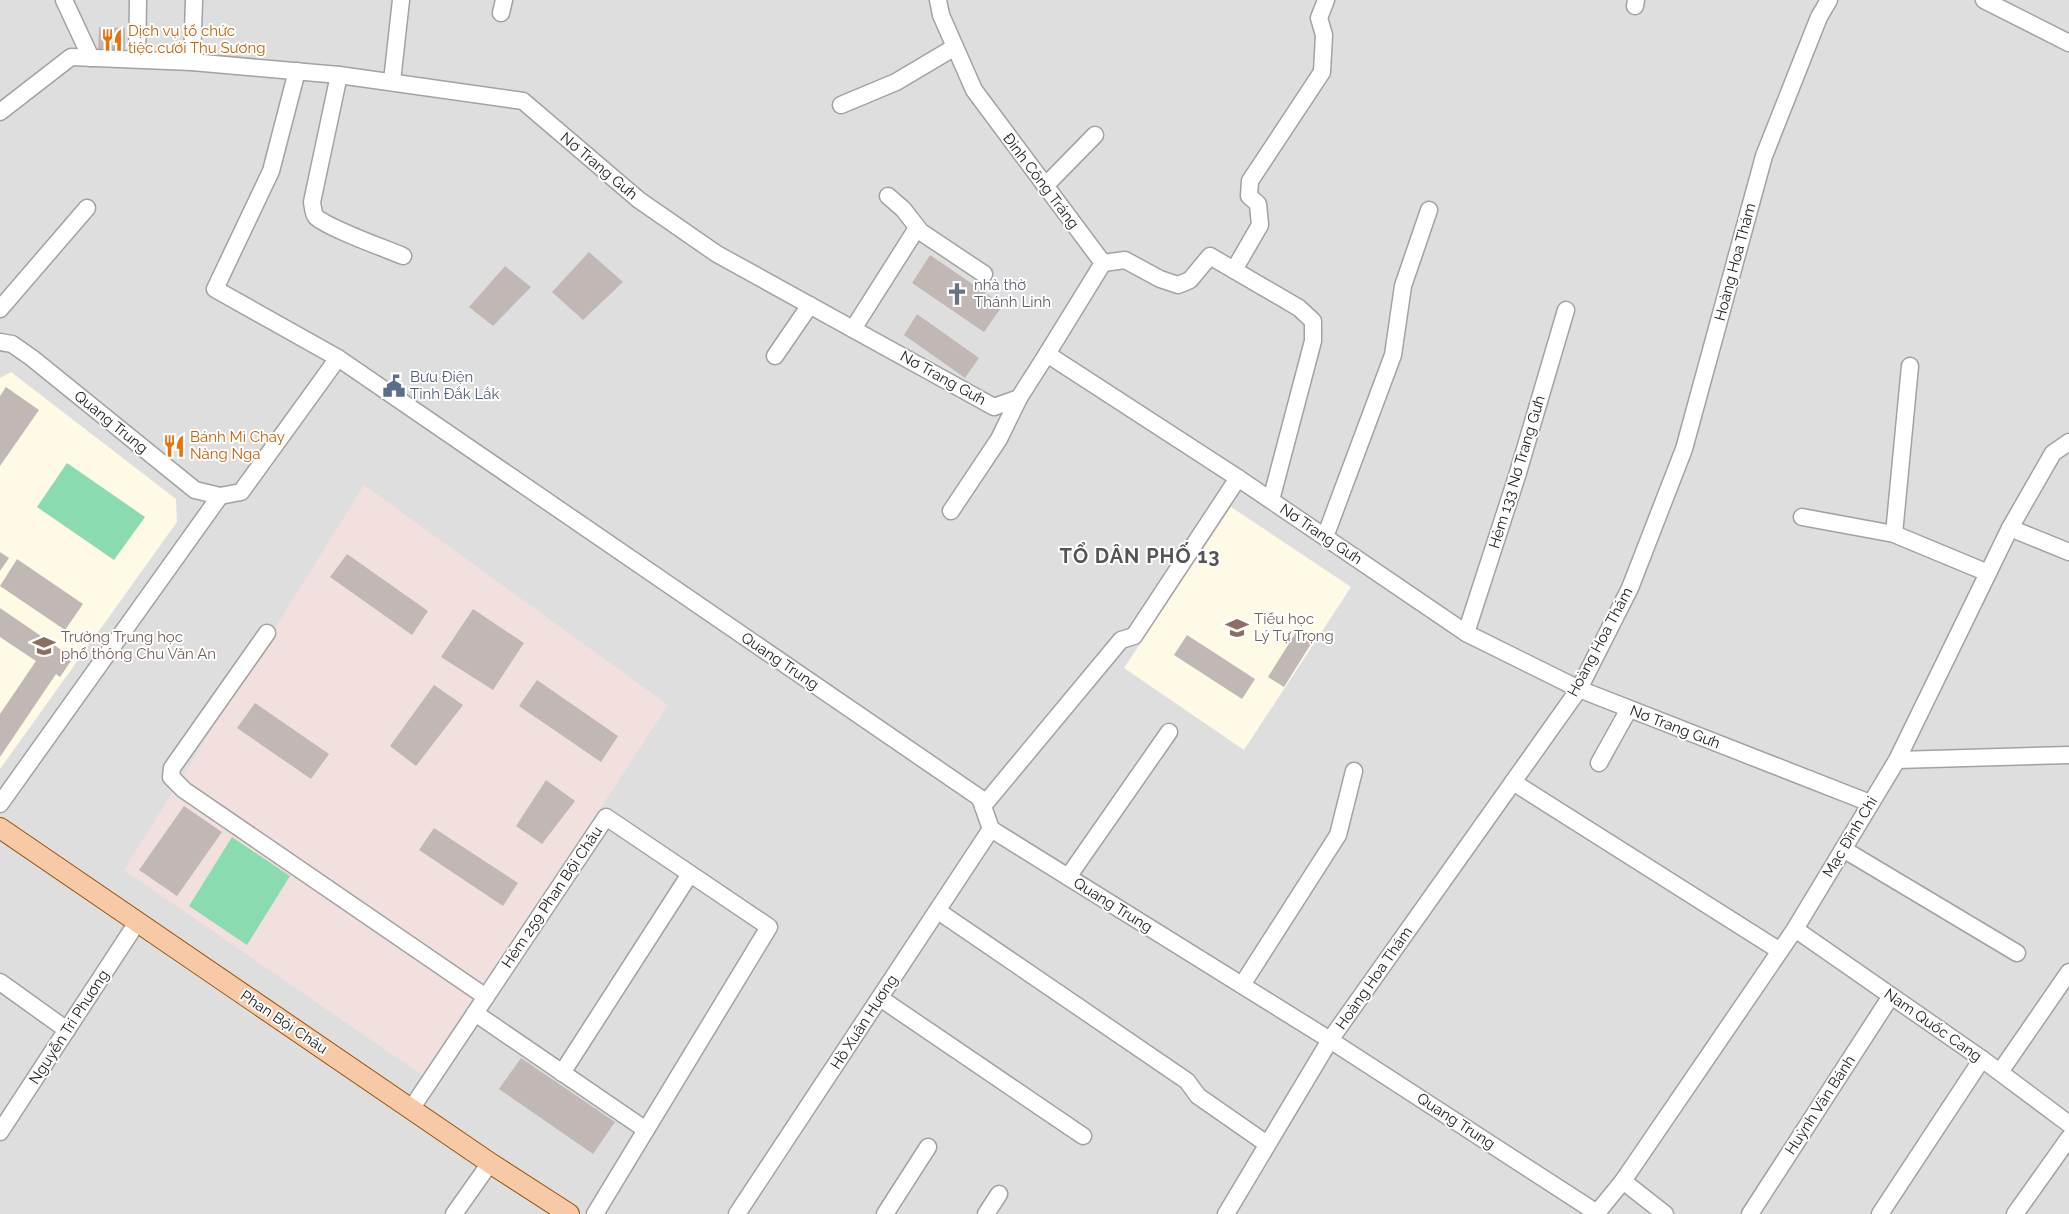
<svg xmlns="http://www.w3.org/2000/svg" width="2069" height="1214" font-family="Raleway,sans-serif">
<rect width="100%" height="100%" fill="#f1ede8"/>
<rect fill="#dfdede" x="0" y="0" width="2069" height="1214"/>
<g fill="#fefae5">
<path d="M11 372 176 499 177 522 0 769V378Z"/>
<path d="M1231 507 1351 587 1244 750 1124 668Z"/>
</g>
<path fill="#f1e0dd" d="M364 485 668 705 425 1077 124 870Z"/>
<g fill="#8bdbb1">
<path d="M67 463 145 517 114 560 37 507Z"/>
<path d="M232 837 290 876 247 945 189 906Z"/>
</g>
<g fill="#c1b8b5">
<path d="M99 27 125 28V54L98 52Z"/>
<path d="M589 252 623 282 583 320 552 292Z"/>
<path d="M930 255 1003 305 984 332 912 283Z"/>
<path d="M505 266 531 287 493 326 469 307Z"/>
<path d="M917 314 979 358 965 378 904 335Z"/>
<path d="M6 387 39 410 0 466V396Z"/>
<path d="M0 552 9 558 0 571Z"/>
<path d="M347 554 428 611 412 635 330 577Z"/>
<path d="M17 559 83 604 65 630 0 586Z"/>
<path d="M0 608 73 658 60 677 56 674 0 757V714L36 661 0 637Z"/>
<path d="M473 609 524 643 493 690 441 657Z"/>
<path d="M1298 629 1314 639 1284 687 1268 677Z"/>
<path d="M1187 635 1255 679 1242 699 1174 655Z"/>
<path d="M537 680 618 736 601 762 519 706Z"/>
<path d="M434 685 463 705 416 766 390 746Z"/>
<path d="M255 703 329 754 311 779 237 728Z"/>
<path d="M546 780 575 801 542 844 516 826Z"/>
<path d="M184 806 222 832 177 896 139 870Z"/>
<path d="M434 828 518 883 503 906 419 850Z"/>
<path d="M521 1058 615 1122 593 1154 499 1089Z"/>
</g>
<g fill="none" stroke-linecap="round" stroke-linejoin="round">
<defs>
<g id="minor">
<path d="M64 0 91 58"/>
<path d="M938 0 941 15 974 90 1103 263 1047 354"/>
<path d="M1984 0 2069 43"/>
<path d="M1635 6 1636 0"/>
<path d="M501 13 504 0"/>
<path d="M137 59 138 0"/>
<path d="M192 62 194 0"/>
<path d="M297 71 271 171 215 289 338 358"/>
<path d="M339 75 312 202C313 207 313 213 316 217 330 229 384 248 403 256"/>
<path d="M392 81 401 0"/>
<path d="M841 105 896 82 955 47"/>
<path d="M0 112 71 57 192 62 339 75 523 101 639 200 717 254 994 407 1019 398 1047 354 1238 478 1466 633 1579 689 1870 803"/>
<path d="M1045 186 1095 135"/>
<path d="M888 196 903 209 921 232 984 274"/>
<path d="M1103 263 1125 260 1160 279 1178 285 1190 280 1210 256 1299 308 1313 321V341L1271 500"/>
<path d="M1234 270 1260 225 1258 204 1249 196 1250 181 1322 72 1324 35 1319 18 1326 0"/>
<path d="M0 309 87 208"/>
<path d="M853 329 917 228"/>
<path d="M0 342 12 344 32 358 195 490 220 496 241 492 338 358 980 798 991 829 1330 1040 1597 1213"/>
<path d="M775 356 810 305"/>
<path d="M951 511 999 439 1019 398"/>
<path d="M1802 517 1894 534 1988 573"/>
<path d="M2010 528 2069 552"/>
<path d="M1894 534 1910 366"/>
<path d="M1325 537 1393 355 1403 286 1429 210"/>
<path d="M267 633 172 768 171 777 184 790 486 997"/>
<path d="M1466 633 1517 476 1566 310"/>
<path d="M1897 760 2069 755"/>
<path d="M1599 763 1629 709"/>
<path d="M1513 782 1780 951"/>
<path d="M0 804 220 496"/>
<path d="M983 806 1121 640 1134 636 1238 478"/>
<path d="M1843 849 2017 953"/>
<path d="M1068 877 1169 732"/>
<path d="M938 911 1187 1081 1198 1096 1267 1144"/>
<path d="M1795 929 1982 1059 2069 1124"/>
<path d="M0 982 67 1030"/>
<path d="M1242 985 1338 835 1354 771"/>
<path d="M880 998 1083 1136"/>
<path d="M475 1013 646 1130"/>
<path d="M2000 1072 2069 972"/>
<path d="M562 1073 690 874"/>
<path d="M411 1109 606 817 769 927 595 1214"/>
<path d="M0 1132 138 921"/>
<path d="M1623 1181 1665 1214"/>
<path d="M454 1214 490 1163"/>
<path d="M737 1214 991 829"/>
<path d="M885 1214 928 1147"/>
<path d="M986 1214 999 1194"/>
<path d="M1226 1214 1330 1040 1579 689 1630 588 1684 449 1764 156 1819 17 1829 0"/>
<path d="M1596 1214 1623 1181 1795 929 1897 760 2010 528 2053 453 2069 442"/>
<path d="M1750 1214 1891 996"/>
<path d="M1880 1214 1982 1059"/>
<path d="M2015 1214 2069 1138"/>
</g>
<path id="major" d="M0 828 490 1163 569 1214"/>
</defs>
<use href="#minor" stroke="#a2a2a2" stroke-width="19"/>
<use href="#major" stroke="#965208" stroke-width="22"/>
<use href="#minor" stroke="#fff" stroke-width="16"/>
<use href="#major" stroke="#f7c9a7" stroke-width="20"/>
</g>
<defs>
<symbol id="restaurant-bare" viewBox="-9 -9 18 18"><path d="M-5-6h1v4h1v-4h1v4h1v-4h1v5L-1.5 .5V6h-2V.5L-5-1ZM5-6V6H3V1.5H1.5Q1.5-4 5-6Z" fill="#e8710a" stroke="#fff" stroke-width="2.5" paint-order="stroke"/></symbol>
<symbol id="church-bare" viewBox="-9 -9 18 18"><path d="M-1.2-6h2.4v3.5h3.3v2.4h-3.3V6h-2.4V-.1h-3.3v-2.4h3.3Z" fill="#6b7280" stroke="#fff" stroke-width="2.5" paint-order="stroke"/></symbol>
<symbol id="civic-bare" viewBox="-9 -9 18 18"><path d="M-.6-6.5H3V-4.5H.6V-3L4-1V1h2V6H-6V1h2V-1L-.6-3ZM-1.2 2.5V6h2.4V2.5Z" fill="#5c6f8a" stroke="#fff" stroke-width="2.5" paint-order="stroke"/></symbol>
<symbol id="school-bare" viewBox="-9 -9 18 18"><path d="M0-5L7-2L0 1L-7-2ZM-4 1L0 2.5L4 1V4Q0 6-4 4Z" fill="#8d6e63" stroke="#fff" stroke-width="2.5" paint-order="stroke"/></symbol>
</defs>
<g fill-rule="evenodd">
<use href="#restaurant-bare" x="96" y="24" width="32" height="32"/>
<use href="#church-bare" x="941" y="278" width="32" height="32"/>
<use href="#civic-bare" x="378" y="370" width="32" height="32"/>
<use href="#restaurant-bare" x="158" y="430" width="32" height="32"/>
<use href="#school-bare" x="1221" y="612" width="32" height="32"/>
<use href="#school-bare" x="28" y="630" width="32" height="32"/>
</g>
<g text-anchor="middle" stroke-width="4" stroke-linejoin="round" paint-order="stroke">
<g font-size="15" fill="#c56008" stroke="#fff" text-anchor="start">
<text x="128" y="36">Dịch vụ tổ chức<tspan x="128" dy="17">tiệc cưới Thu Sương</tspan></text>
<text x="190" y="442">Bánh Mì Chay<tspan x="190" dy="17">Nàng Nga</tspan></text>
</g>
<g font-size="15" fill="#212121" stroke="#fff">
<text transform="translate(599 166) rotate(40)" y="5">Nơ Trang Gưh</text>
<text transform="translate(1041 181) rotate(53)" y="5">Đinh Công Tráng</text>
<text transform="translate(1735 262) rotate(-75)" y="5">Hoàng Hoa Thám</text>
<text transform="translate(943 378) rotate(29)" y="5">Nơ Trang Gưh</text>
<text transform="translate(111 422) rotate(39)" y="5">Quang Trung</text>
<text transform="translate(1517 472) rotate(-73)" y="5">Hẻm 133 Nơ Trang Gưh</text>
<text transform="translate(1321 534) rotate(34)" y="5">Nơ Trang Gưh</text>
<text transform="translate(1600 642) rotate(-62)" y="5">Hoàng Hoa Thám</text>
<text transform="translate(780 661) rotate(34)" y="5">Quang Trung</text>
<text transform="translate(1675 727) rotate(21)" y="5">Nơ Trang Gưh</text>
<text transform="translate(1850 837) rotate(-59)" y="5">Mạc Đĩnh Chi</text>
<text transform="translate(552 897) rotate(-56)" y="5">Hẻm 259 Phan Bội Châu</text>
<text transform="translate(1113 905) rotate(32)" y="5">Quang Trung</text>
<text transform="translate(1374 978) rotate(-55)" y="5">Hoàng Hoa Thám</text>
<text transform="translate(284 1022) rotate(34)" y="5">Phan Bội Châu</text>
<text transform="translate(864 1022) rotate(-57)" y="5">Hồ Xuân Hương</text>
<text transform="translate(1933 1025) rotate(35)" y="5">Nam Quốc Cang</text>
<text transform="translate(69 1027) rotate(-57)" y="5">Nguyễn Tri Phương</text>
<text transform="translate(1820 1105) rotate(-57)" y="5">Huỳnh Văn Bánh</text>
<text transform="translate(1456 1121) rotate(33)" y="5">Quang Trung</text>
</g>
<g font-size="15" fill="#5b616d" stroke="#fff" text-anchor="start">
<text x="974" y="290">nhà thờ<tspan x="974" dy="17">Thánh Linh</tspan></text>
</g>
<g font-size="15" fill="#4e5e75" stroke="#fff" text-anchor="start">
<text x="410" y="382">Bưu Điện<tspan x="410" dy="17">Tỉnh Đắk Lắk</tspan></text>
</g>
<g font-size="15" fill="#785e54" stroke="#fff" text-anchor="start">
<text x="1254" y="624">Tiểu học<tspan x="1254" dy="17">Lý Tự Trọng</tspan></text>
<text x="61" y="642">Trường Trung học<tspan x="61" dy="17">phổ thông Chu Văn An</tspan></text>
</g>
<g font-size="20" font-weight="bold" letter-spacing="1" fill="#545454" stroke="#fff">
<text x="1140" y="563">TỔ DÂN PHỐ 13</text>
</g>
</g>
</svg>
